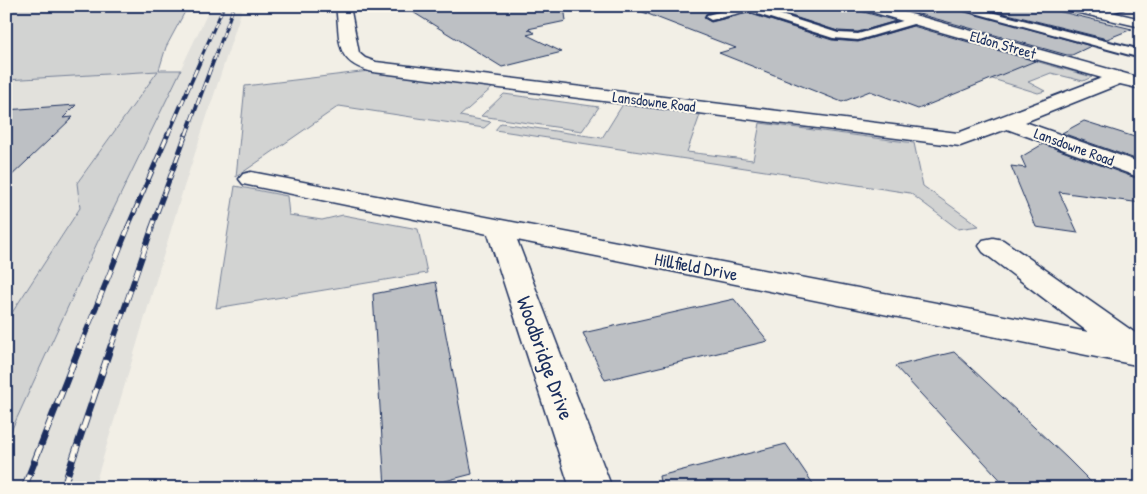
<svg xmlns="http://www.w3.org/2000/svg" width="1147" height="494" font-family="'Patrick Hand',sans-serif">
<rect width="100%" height="100%" fill="#f2efe6"/>
<filter id="ink" filterUnits="userSpaceOnUse"><feTurbulence type="fractalNoise" baseFrequency=".02" numOctaves="2"/><feDisplacementMap in="SourceGraphic" scale="10" xChannelSelector="R" yChannelSelector="G"/><feConvolveMatrix kernelMatrix="1 2 1 2 8 2 1 2 1" color-interpolation-filters="sRGB"/></filter>
<g filter="url(#ink)">
<g fill="#e2e1dc">
<path d="M211 6H243L182 193 94 488H6V442L98 241Z"/>
<path d="M159 70 77 183 80 208 6 322V80Z"/>
</g>
<g fill="#d2d3d2" stroke="#768198">
<path d="M6 6H188L166 47 159 70H181L98 241 6 442V322L80 208 77 183 158 71 6 80Z"/>
<path d="M1021 57 1092 77 1083 81 1051 73 1028 82 1045 91 1038 93 973 73Z"/>
<path d="M369 71 493 87 460 116 491 122 484 128 339 106 236 177 245 86Z"/>
<path d="M504 94 599 107 582 131 481 116Z"/>
<path d="M623 104 700 115 687 152 753 160 760 123 914 143 923 186 979 226 958 229 910 193 495 130 501 123 602 138Z"/>
<path d="M235 186 287 196 289 215 322 220 343 215 418 229 427 273 216 308Z"/>
</g>
<g fill="#bdc0c4" stroke="#1b2f5e">
<path d="M403 6H564L566 21 528 29 535 33 527 35 562 52 502 67Z"/>
<path d="M636 6H734L707 13 704 18 711 22 748 13 832 40 858 42 913 26 1035 61 918 109 870 91 842 102 719 53 736 48 635 9Z"/>
<path d="M760 6H857L860 11 896 21 858 32 838 31Z"/>
<path d="M890 6H947L1091 46 1072 55H1067Z"/>
<path d="M976 6H1037L1132 29 1107 39Z"/>
<path d="M76 105 63 118 73 117 6 181V110Z"/>
<path d="M1084 121 1141 139V161L1062 133Z"/>
<path d="M1043 144 1141 180V203L1059 192 1078 233 1036 227 1011 166 1026 168 1021 157Z"/>
<path d="M436 282 472 474 418 488H385L373 294Z"/>
<path d="M734 299 768 341 605 380 583 333Z"/>
<path d="M954 352 1067 458 1097 488H1008L895 366Z"/>
<path d="M786 444 816 488H661L659 476Z"/>
</g>
<g fill="none" stroke-linecap="round" stroke-linejoin="round">
<defs>
<g id="lane">
<path d="M743 6H753L838 33 858 34 916 17 921 20 920 22 858 40 833 38 748 11 711 20 706 17 707 15Z"/>
<path d="M949 6H967L1141 50V58Z"/>
</g>
<g id="street">
<path d="M336 6H350L359 53 365 58 376 62 958 133 1102 78 861 9 859 6H882L1141 78V89L1120 84 1025 122 1141 163V178L1007 129 960 146 373 72C333 62 341 41 336 6Z"/>
<path d="M1105 6H1126L1124 9 1099 17 1094 16 1092 13 1094 10Z"/>
<path d="M251 172 1088 332 983 252 979 246 983 240 993 238 1003 240 1141 337V366L517 240 612 488H570L488 234 243 184 239 179 243 174Z"/>
</g>
<path id="primary" d="M1060 6H1086L1141 19V27L1062 9Z"/>
</defs>
<use href="#lane" stroke="#1b2f5e" stroke-width="4"/>
<use href="#street" stroke="#1b2f5e" stroke-width="3"/>
<use href="#primary" stroke="#1b2f5e" stroke-width="3"/>
<use href="#lane" fill="#fbf7ec" fill-rule="evenodd"/>
<use href="#street" fill="#fbf7ec" fill-rule="evenodd"/>
<use href="#primary" fill="#fbf7ec" fill-rule="evenodd"/>
<defs>
<g id="rail-far4">
<path d="M200 60 224 6"/>
<path d="M214 60 234 6"/>
</g>
<g id="rail-far3">
<path d="M168 135 201 59"/>
<path d="M186 135 214 59"/>
</g>
<g id="rail-far2">
<path d="M127 229 168 134"/>
<path d="M151 229 186 134"/>
</g>
<g id="rail-far1">
<path d="M80 347 128 228"/>
<path d="M111 347 152 228"/>
</g>
<g id="rail">
<path d="M24 488 80 346"/>
<path d="M63 488 111 346"/>
</g>
</defs>
<use href="#rail-far4" stroke="#1b2f5e" stroke-width="3"/>
<use href="#rail-far3" stroke="#1b2f5e" stroke-width="4"/>
<use href="#rail-far2" stroke="#1b2f5e" stroke-width="5"/>
<use href="#rail-far1" stroke="#1b2f5e" stroke-width="5.5"/>
<use href="#rail" stroke="#1b2f5e" stroke-width="7"/>
<use href="#rail-far4" stroke="#fbf7ec" stroke-width="2" stroke-dasharray="6" stroke-linecap="butt"/>
<use href="#rail-far3" stroke="#fbf7ec" stroke-width="2.5" stroke-dasharray="8" stroke-linecap="butt"/>
<use href="#rail-far2" stroke="#fbf7ec" stroke-width="3" stroke-dasharray="9" stroke-linecap="butt"/>
<use href="#rail-far1" stroke="#fbf7ec" stroke-width="4" stroke-dasharray="12" stroke-linecap="butt"/>
<use href="#rail" stroke="#fbf7ec" stroke-width="5" stroke-dasharray="15" stroke-linecap="butt"/>
</g>
</g>
<g text-anchor="middle" stroke-width="4" stroke-linejoin="round" paint-order="stroke">
<g font-size="15" fill="#1b2f5e" stroke="#fbf7ec">
<text transform="translate(1003 45) rotate(16)" y="5">Eldon Street</text>
<text transform="translate(654 102) rotate(7)" y="5">Lansdowne Road</text>
<text transform="translate(1074 147) rotate(20)" y="5">Lansdowne Road</text>
</g>
<g font-size="18" fill="#1b2f5e" stroke="#fbf7ec">
<text transform="translate(696 267) rotate(11)" y="6">Hillfield Drive</text>
</g>
<g font-size="21" fill="#1b2f5e" stroke="#fbf7ec">
<text transform="translate(545 358) rotate(70)" y="7">Woodbridge Drive</text>
</g>
</g>
<rect width="1147" height="494" fill="none" stroke="#fbf7ec" stroke-width="25"/>
<rect x="12" y="12" width="1122" height="469" fill="none" stroke="#1b2f5e" stroke-width="2" filter="url(#ink)"/>
</svg>
